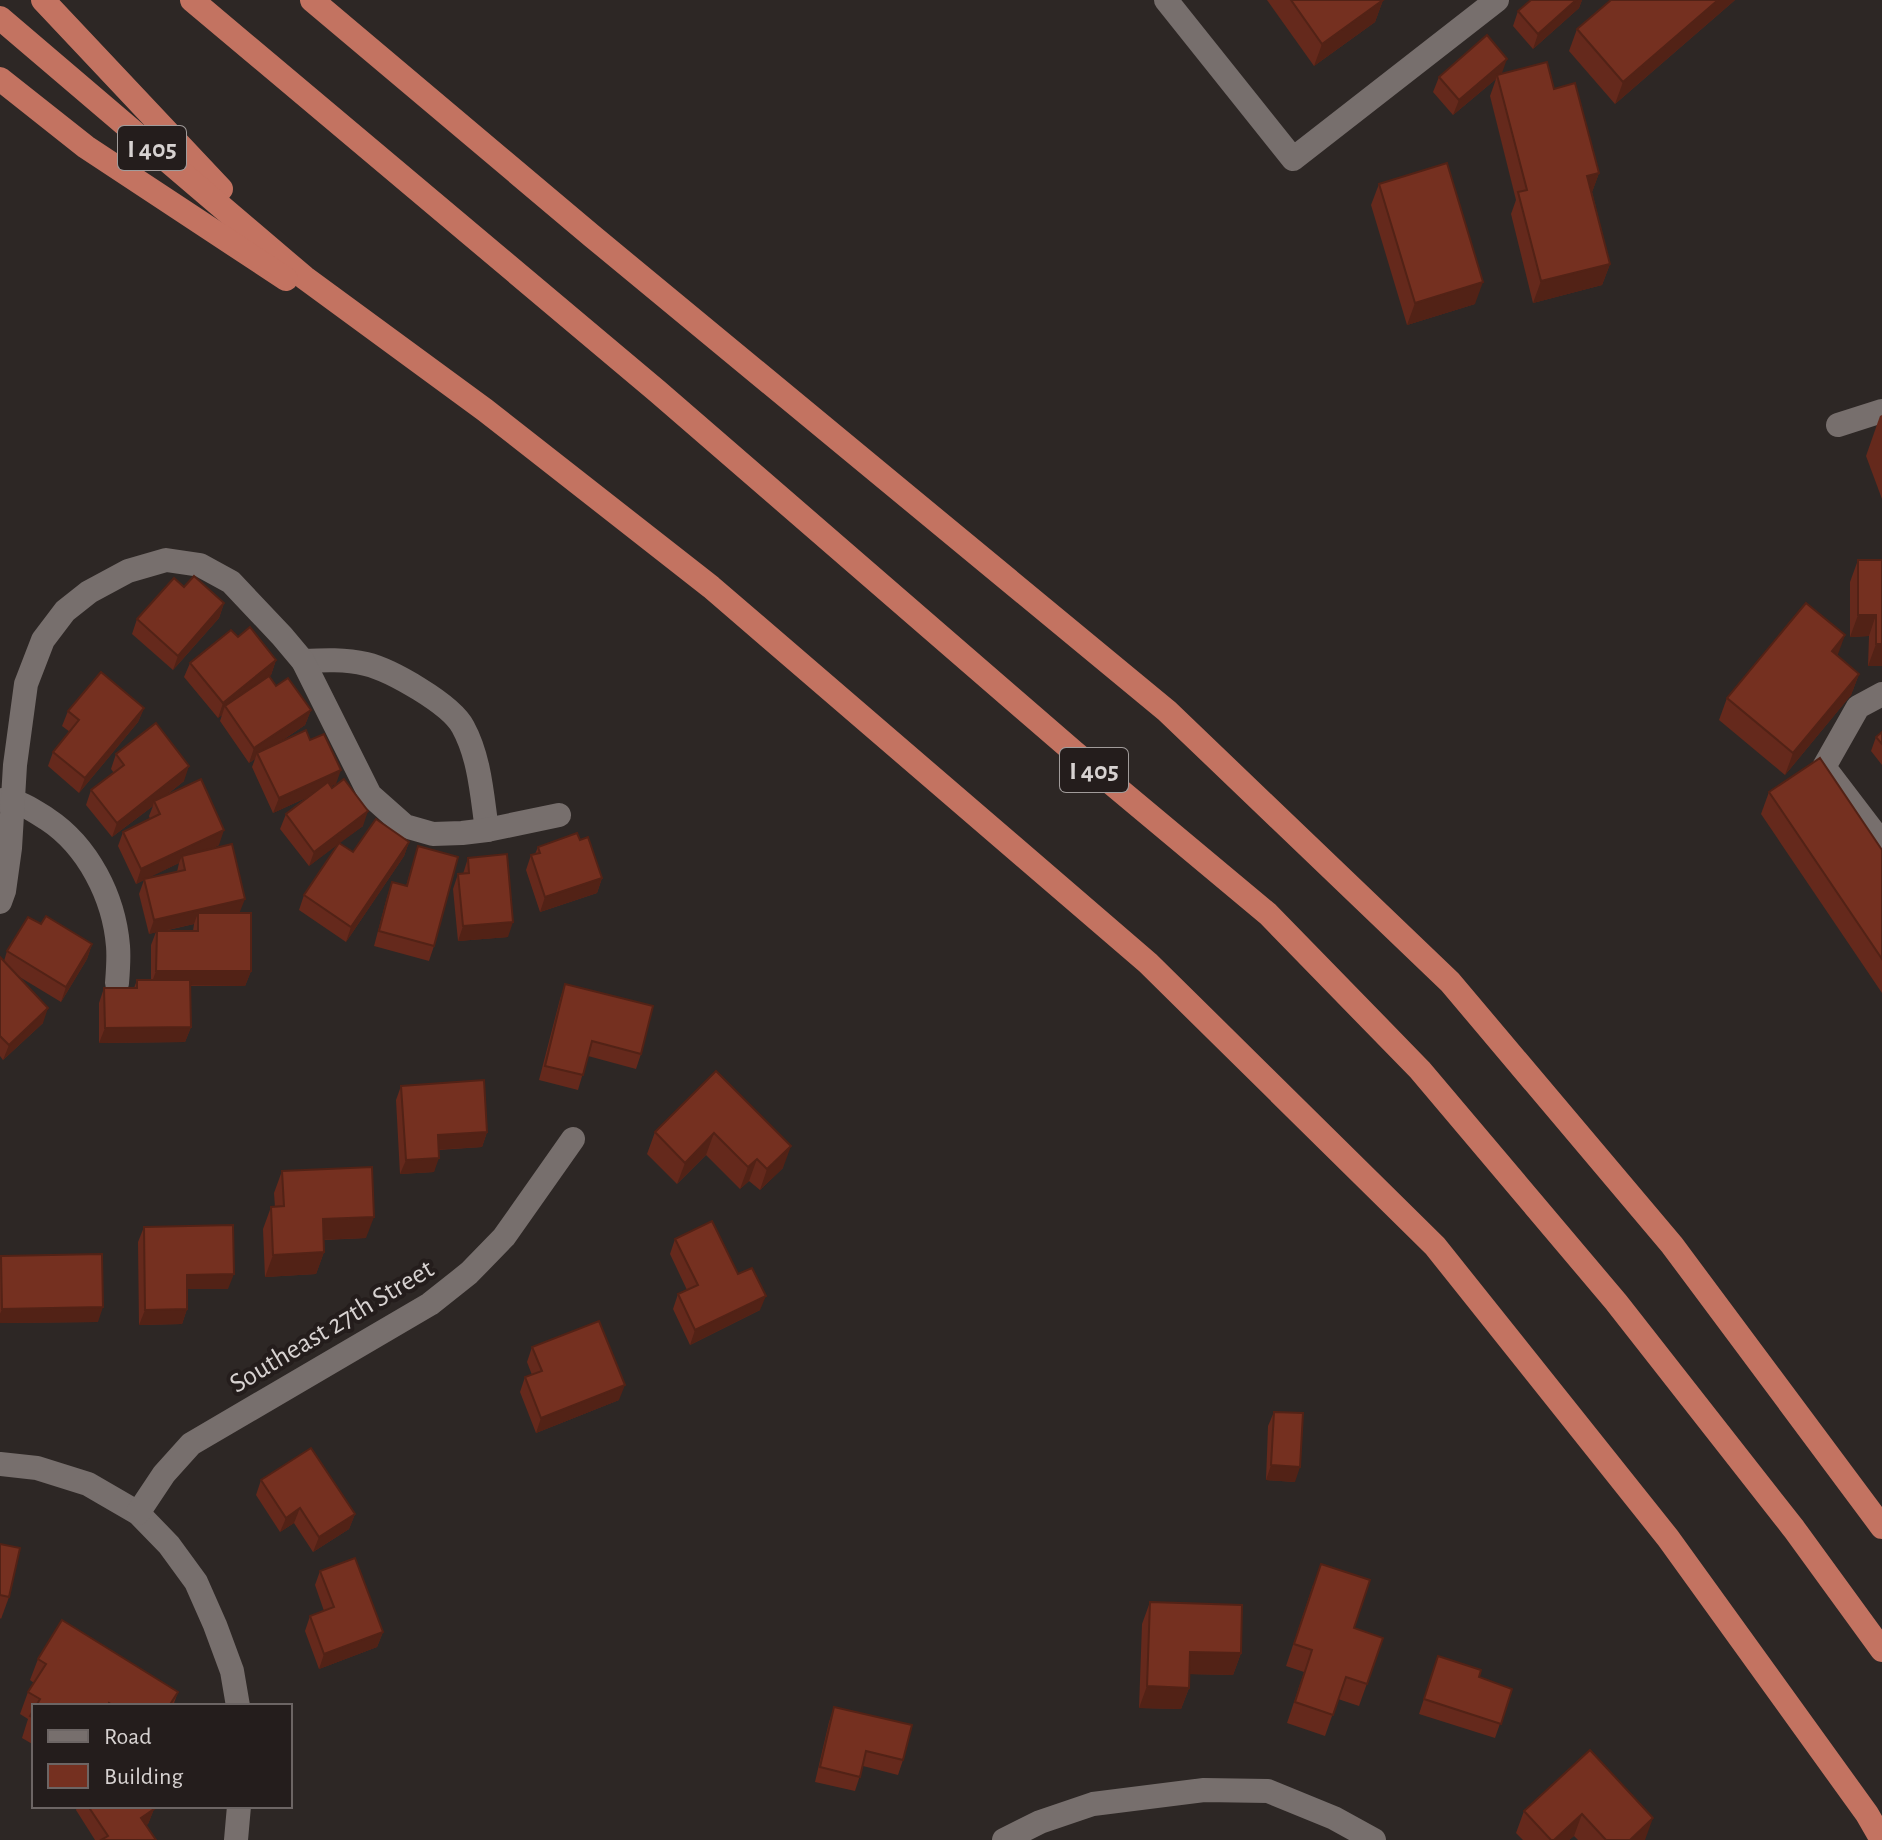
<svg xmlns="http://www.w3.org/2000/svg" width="1882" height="1840" font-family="'Alegreya Sans',sans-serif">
<rect width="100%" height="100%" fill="#2d2725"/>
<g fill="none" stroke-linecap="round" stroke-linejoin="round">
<g stroke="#776f6d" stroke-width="24">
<path d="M1166 0 1293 159 1497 0"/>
<path d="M1838 425 1882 411"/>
<path d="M303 661C324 660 345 659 366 664 391 670 451 704 463 727 480 758 482 796 487 830"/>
<path d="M1882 694 1858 707 1824 767 1882 843"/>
<path d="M2 800C19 800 33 810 47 819 88 846 114 897 118 946 119 958 118 971 117 983"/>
<path d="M0 902 4 891 10 848 15 765 26 684 43 640 65 611 89 592 128 571 166 560 200 565 231 582 282 636 303 661 370 795 405 826 433 834 462 833 487 830 559 815"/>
<path d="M0 1464 37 1468 88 1484 138 1513 169 1545 196 1582 215 1625 232 1671 238 1706"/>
<path d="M138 1513 164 1474 191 1444 430 1304 469 1273 504 1237 573 1139"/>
<path d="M236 1840 239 1806"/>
<path d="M1004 1840 1040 1822 1093 1804 1204 1790 1268 1791 1334 1818 1374 1840"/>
</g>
<g stroke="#c37361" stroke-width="24">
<path d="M43 0 221 189"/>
<path d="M192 0 657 391 1074 752 1268 914 1420 1070 1616 1302 1794 1529 1882 1650"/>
<path d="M312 0 592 236 1167 711 1450 982 1672 1245 1882 1527"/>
<path d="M0 18 305 278 485 410 711 587 1148 963 1435 1246 1668 1538 1867 1814 1882 1840"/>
<path d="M0 79 86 147 286 279"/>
</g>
</g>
<g fill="#65291c" fill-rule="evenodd">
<path d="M1267 0H1383L1375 22 1314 66Z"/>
<path d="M1531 0H1582L1579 8 1533 49 1513 26 1518 11Z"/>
<path d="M1735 0 1615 104 1569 51 1577 29Z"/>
<path d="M1502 74 1554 89 1599 173 1592 192 1610 264 1602 285 1533 303 1511 214 1516 200 1490 96 1496 79 1453 115 1433 92 1439 77Z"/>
<path d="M1379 184 1475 304 1407 325 1371 205Z"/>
<path d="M1882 415V499L1866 456 1880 416Z"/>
<path d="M1858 560H1882V666H1868L1869 636 1850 637V582Z"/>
<path d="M184 587 224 603 219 618 173 670 132 634 137 619Z"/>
<path d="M238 637 276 660 271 675 269 676 276 686 311 710 305 725 280 742 310 740 336 784 331 786 363 826 339 843 353 852 409 842 404 856 346 942 299 910 304 895 339 843 309 866 280 829 286 814 308 797 273 813 252 767 255 759 249 763 220 721 222 715 218 718 184 677 190 663Z"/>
<path d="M1837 656 1859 674 1851 695 1785 775 1719 720 1727 698Z"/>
<path d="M144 708 138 722 79 793 48 766 53 752 70 732 62 726 68 711Z"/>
<path d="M1882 732V765L1871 751 1876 737Z"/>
<path d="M116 754 184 781 164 797 219 845 209 850 240 913 251 971 245 986H190L191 1027 185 1042 99 1043V1003L104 988H134L137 980H151V945L156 932 149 934 139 894 144 880 136 884 118 846 123 832 150 819 149 816 153 806 112 837 86 805 91 790 114 773 111 769ZM179 863 177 872 145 879ZM194 924 193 931H164Z"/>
<path d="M1769 792 1882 850V993L1761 814Z"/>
<path d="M580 840 602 878 597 893 540 912 526 870 531 855 535 854 538 847Z"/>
<path d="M418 846 434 946 429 961 374 946 387 897 392 882 406 886Z"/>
<path d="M468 858 508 937 458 941 453 889 458 874H463Z"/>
<path d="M41 924 92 944 87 959 61 1002 18 976 43 1023 3 1060 0 1056V957L4 961 7 951Z"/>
<path d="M565 984 641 1054 636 1069 588 1056 578 1090 539 1080 560 999Z"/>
<path d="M716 1071 783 1168 760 1190 749 1181 740 1189 706 1155 677 1184 647 1154 655 1132Z"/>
<path d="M401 1086 487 1132 482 1147 438 1150 434 1172 400 1174 396 1100Z"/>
<path d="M282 1171 366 1238 324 1240V1252L316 1274 265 1277 263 1229 271 1207H275L274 1193Z"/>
<path d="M144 1227 228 1289H187V1309L182 1324 139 1325 138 1242Z"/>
<path d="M675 1239 738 1274 760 1310 690 1345 673 1309 678 1294 687 1290 670 1254Z"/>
<path d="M1 1256 98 1322 0 1323V1259Z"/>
<path d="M532 1347 619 1400 536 1433 520 1392 525 1377 532 1375 527 1362Z"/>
<path d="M1274 1412 1295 1482 1266 1480 1268 1426Z"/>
<path d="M261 1480 355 1514 349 1529 313 1552 294 1523 280 1532 256 1495Z"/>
<path d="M0 1544 9 1597 1 1619 0 1618Z"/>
<path d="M320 1571 383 1632 377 1647 319 1669 305 1631 310 1616 324 1611 315 1585Z"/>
<path d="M1313 1585 1354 1628 1383 1638 1359 1706 1338 1699 1325 1736 1287 1723 1304 1672 1286 1666Z"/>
<path d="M1150 1602 1241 1653 1233 1675 1190 1674 1189 1688 1181 1709 1139 1708 1142 1624Z"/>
<path d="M1438 1656 1479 1677 1512 1689 1495 1738 1419 1714Z"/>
<path d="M38 1659 178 1692 173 1706H34V1745L22 1738 28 1719 20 1714 28 1692 34 1683 30 1680Z"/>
<path d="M834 1707 903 1760 898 1775 863 1766 855 1791 815 1782 829 1722Z"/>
<path d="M1590 1750 1645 1840H1578L1574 1836 1569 1840H1523L1516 1833 1524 1811Z"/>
<path d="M77 1806H151L154 1809 148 1824 146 1825 156 1840H95L76 1810Z"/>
</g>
<g fill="#522216">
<path d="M1383 0 1375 22 1314 66 1322 44Z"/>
<path d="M1576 0H1582L1579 8 1533 49 1538 34Z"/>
<path d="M1718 0H1735L1615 104 1623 82Z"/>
<path d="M1507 59 1502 73 1497 75 1496 79 1453 115 1459 100Z"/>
<path d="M1599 173 1591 195 1587 176Z"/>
<path d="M1610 264 1602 285 1533 303 1541 281Z"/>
<path d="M1483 282 1475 304 1407 325 1415 303Z"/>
<path d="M224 603 219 618 173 670 178 656Z"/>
<path d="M1858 615H1876L1869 636 1850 637Z"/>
<path d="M1845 635 1837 657 1832 651Z"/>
<path d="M1876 644H1882V666H1868Z"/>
<path d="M276 660 271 675 228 710 225 706 222 715 218 718 223 703Z"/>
<path d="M1859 674 1851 695 1785 775 1793 753Z"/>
<path d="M144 708 138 722 79 793 85 778Z"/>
<path d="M311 710 305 725 259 756 257 753 255 759 249 763 254 748Z"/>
<path d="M189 766 184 781 155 804 154 801 153 806 112 837 117 823Z"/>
<path d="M341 770 336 784 273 813 279 798Z"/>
<path d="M368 811 363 826 309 866 314 852Z"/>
<path d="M224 830 219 845 183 861 182 856 179 863 136 884 141 869Z"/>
<path d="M409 842 404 856 346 942 351 927Z"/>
<path d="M602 878 597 893 540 912 545 897Z"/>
<path d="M245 899 239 914 198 913 194 924 149 934 154 920Z"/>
<path d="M513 922 508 937 458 941 463 926Z"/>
<path d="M92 944 87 959 61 1002 66 987Z"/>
<path d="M156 971H251L245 986 151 985Z"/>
<path d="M48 1008 43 1023 3 1060 9 1045Z"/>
<path d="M191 1027 185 1042 99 1043 105 1028Z"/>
<path d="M487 1132 482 1147 432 1150 438 1135Z"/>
<path d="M714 1133 706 1155 677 1184 685 1163Z"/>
<path d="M791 1146 783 1168 760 1190 767 1169Z"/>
<path d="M439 1158 434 1172 400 1174 406 1160Z"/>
<path d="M757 1159 749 1181 740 1189 748 1167Z"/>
<path d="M374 1217 366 1238 315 1240 323 1219Z"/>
<path d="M324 1252 316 1274 265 1277 273 1255Z"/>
<path d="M234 1274 228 1289H182L187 1275Z"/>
<path d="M766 1296 760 1310 690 1345 695 1330Z"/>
<path d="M103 1307 98 1322 0 1323V1314L2 1309Z"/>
<path d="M187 1309 182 1324 139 1325 145 1310Z"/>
<path d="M625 1385 619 1400 536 1433 541 1418Z"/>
<path d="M1271 1465 1300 1467 1295 1482 1266 1480Z"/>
<path d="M300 1508 294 1523 280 1532 286 1518Z"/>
<path d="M355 1514 349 1529 313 1552 319 1537Z"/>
<path d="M383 1632 377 1647 319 1669 324 1654Z"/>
<path d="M1190 1652 1241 1653 1233 1675 1182 1674Z"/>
<path d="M1147 1686 1189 1688 1181 1709 1139 1708Z"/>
<path d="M154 1809 148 1824 136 1833 141 1818Z"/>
<path d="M1582 1814 1574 1836 1569 1840H1554Z"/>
<path d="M1653 1818 1645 1840H1630Z"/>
</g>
<g fill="#753020" stroke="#522216" stroke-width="2">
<path d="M1291 0H1383L1322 44Z"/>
<path d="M1531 0H1576L1538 34 1518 11Z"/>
<path d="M1611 0H1718L1623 82 1577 29Z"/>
<path d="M1487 35 1507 59 1459 100 1439 77Z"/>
<path d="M1547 62 1554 89 1575 83 1599 173 1587 176 1610 264 1541 281 1518 192 1527 190 1497 75Z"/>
<path d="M1447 163 1483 282 1415 303 1379 184Z"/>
<path d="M1858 560H1882V644H1876V615H1858Z"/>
<path d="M194 576 224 603 178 656 137 619 174 578 184 587Z"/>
<path d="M1806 603 1845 635 1832 651 1859 674 1793 753 1727 698Z"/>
<path d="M250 627 276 660 223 703 190 663 231 630 238 637Z"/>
<path d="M101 672 144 708 85 778 53 752 79 720 68 711Z"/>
<path d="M269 676 276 686 288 678 311 710 254 748 225 706Z"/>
<path d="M156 723 189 766 117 823 91 790 124 765 116 754Z"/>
<path d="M306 730 310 740 324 734 341 770 279 798 257 753Z"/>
<path d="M1882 732V744L1876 737Z"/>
<path d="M1820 758 1882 850V959L1769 792Z"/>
<path d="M201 779 224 830 141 869 123 832 160 814 154 801Z"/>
<path d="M344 779 368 811 314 852 286 814 328 782 332 788Z"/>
<path d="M376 819 409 842 351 927 304 895 339 843 353 852Z"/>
<path d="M577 833 580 840 588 837 602 878 545 897 531 855 540 853 538 847Z"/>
<path d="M232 844 245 899 154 920 144 879 185 870 182 856Z"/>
<path d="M418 846 458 857 434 946 379 931 392 882 407 886Z"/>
<path d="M507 854 513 922 463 926 458 874 469 873 468 858Z"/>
<path d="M198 913H251V971H156L157 931H198Z"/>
<path d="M46 916 92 944 66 987 7 951 28 917 41 924Z"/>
<path d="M0 957 48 1008 9 1045 0 1036Z"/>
<path d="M137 980H190L191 1027 105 1028 104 988H137Z"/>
<path d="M565 984 653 1006 641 1054 592 1041 583 1075 545 1066Z"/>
<path d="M716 1071 791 1146 767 1169 757 1159 748 1167 714 1133 685 1163 655 1132Z"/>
<path d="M484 1080 487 1132 438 1135 439 1158 406 1160 401 1086Z"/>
<path d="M372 1167 374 1217 323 1219 324 1252 273 1255 271 1207 284 1206 282 1171Z"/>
<path d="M712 1221 738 1274 752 1268 766 1296 695 1330 678 1294 698 1285 675 1239Z"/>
<path d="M233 1225 234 1274 187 1275V1309L145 1310 144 1227Z"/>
<path d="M102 1254 103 1307 2 1309 1 1256Z"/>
<path d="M599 1321 625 1385 541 1418 525 1377 542 1371 532 1347Z"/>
<path d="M1274 1412 1303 1413 1300 1467 1271 1465Z"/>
<path d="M311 1448 355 1514 319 1537 300 1508 286 1518 261 1480Z"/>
<path d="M0 1544 20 1548 9 1597 0 1595Z"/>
<path d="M355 1558 383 1632 324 1654 310 1616 334 1607 320 1571Z"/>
<path d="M1321 1564 1370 1580 1354 1628 1383 1638 1367 1684 1346 1677 1333 1715 1295 1702 1312 1650 1294 1644Z"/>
<path d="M1150 1602 1242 1605 1241 1653 1190 1652 1189 1688 1147 1686Z"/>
<path d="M62 1620 178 1692 169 1706H114L109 1703 108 1706H36L40 1699 28 1692 46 1664 38 1659Z"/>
<path d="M1438 1656 1481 1670 1479 1677 1512 1689 1501 1724 1424 1699Z"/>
<path d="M834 1707 912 1725 903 1760 866 1751 860 1777 820 1767Z"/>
<path d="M34 1709V1718L30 1716Z"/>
<path d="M1590 1750 1653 1818 1630 1840H1606L1582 1814 1554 1840H1551L1524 1811Z"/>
<path d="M88 1806H151L154 1809 141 1818 156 1840H101L108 1836Z"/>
</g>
<g text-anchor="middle" stroke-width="8" stroke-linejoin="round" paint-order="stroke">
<g fill="#241d1c" stroke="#a19c9b" stroke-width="2">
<rect x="118" y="126" width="68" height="44" rx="6"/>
<rect x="1060" y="748" width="68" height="44" rx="6"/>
</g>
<g font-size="26" font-weight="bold" fill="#d7d2d1">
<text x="152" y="157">I 405</text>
<text x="1094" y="779">I 405</text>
</g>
<g font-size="28" fill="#d7d2d1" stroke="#241d1c">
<text transform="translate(331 1325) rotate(-31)" y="10">Southeast 27th Street</text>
</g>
</g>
<rect x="32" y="1704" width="260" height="104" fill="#241d1c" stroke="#6c6564" stroke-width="2"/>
<rect x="48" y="1730" width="40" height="12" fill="#776f6d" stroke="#6c6564" stroke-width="2"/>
<text x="104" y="1744" font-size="24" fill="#d7d2d1">Road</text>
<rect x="48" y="1764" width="40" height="24" fill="#753020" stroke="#6c6564" stroke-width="2"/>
<text x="104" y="1784" font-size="24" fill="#d7d2d1">Building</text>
</svg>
